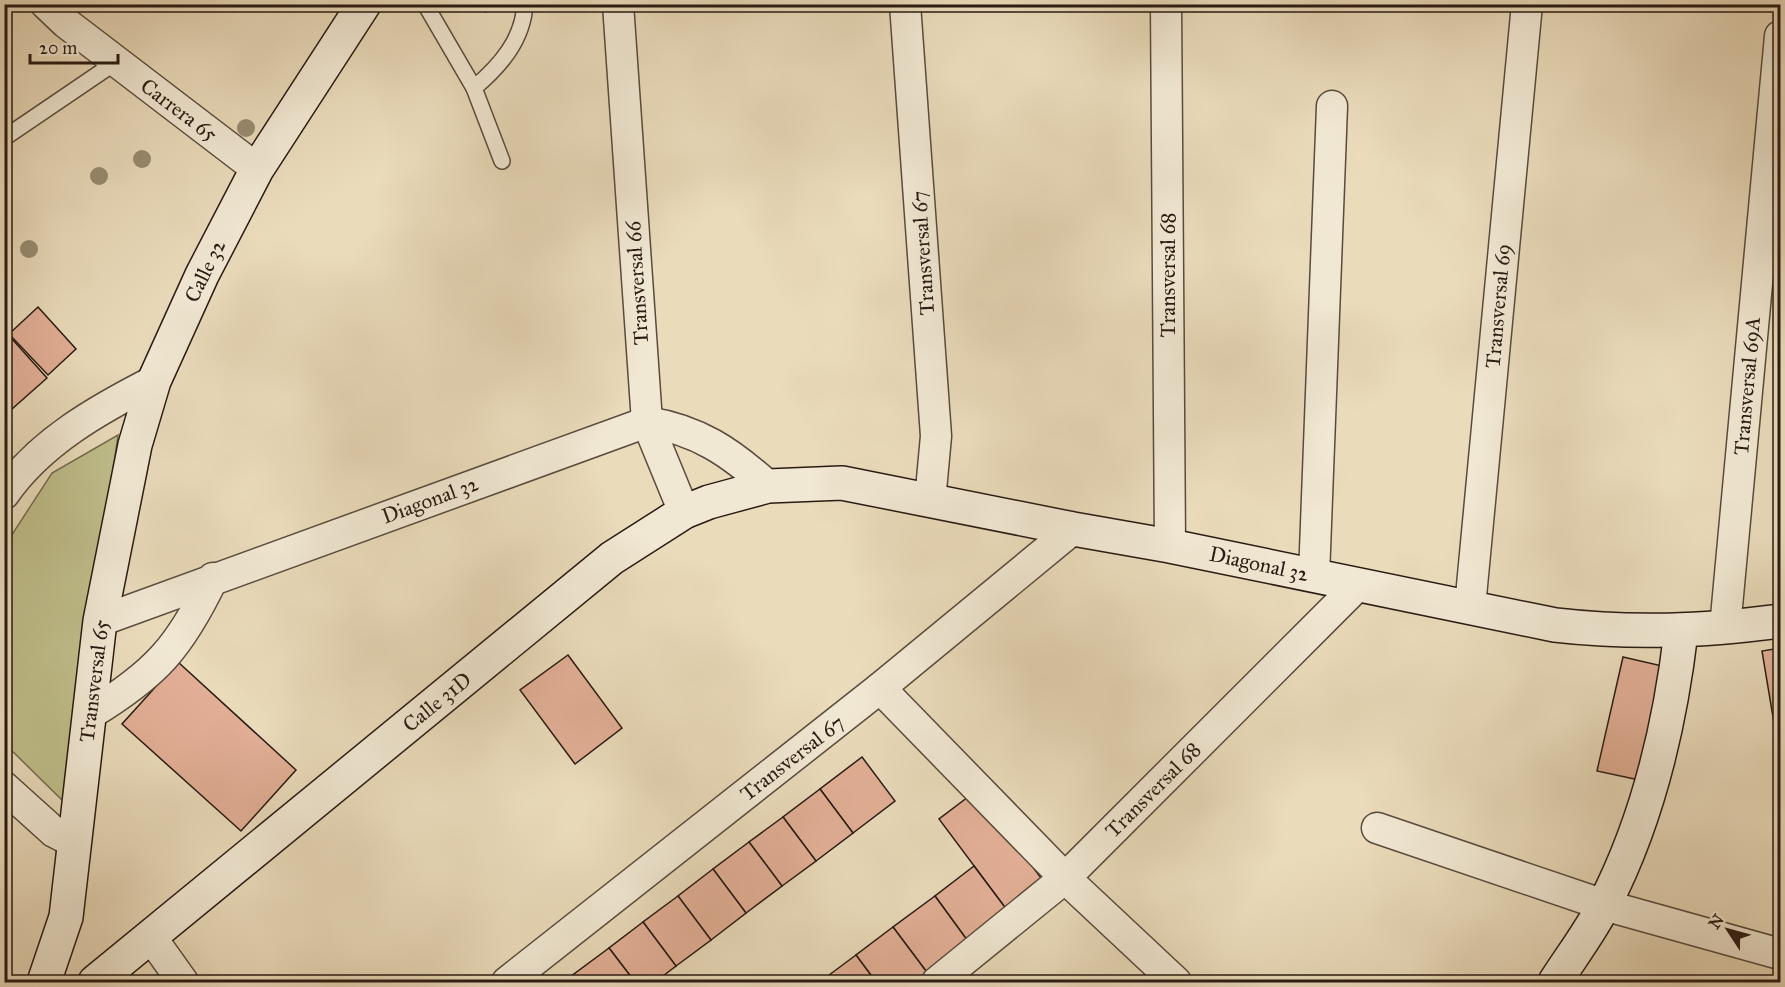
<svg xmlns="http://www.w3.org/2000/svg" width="1785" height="987" font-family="'IM FELL Great Primer',serif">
<rect width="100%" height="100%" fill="#eadbbb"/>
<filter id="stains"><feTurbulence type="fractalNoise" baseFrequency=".00333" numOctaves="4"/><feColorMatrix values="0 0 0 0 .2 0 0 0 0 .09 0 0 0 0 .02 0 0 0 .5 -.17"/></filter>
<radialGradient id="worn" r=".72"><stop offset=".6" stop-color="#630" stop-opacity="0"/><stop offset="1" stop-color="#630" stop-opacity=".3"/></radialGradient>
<path fill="#bfbe8b" stroke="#746c4f" stroke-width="1.5" d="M118 435 65 803 5 744 4 547 52 473Z"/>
<g fill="#e2af96" stroke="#291b13" stroke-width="1.5">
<path d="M461 4H488L486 12Z"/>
<path d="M38 307 76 349 48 375 9 334Z"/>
<path d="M4 330 47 378 4 416Z"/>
<path d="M1780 648V728L1775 729 1762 651Z"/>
<path d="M568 655 622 728 575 764 520 690Z"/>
<path d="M1623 657 1671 668 1644 781 1597 771Z"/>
<path d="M178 662 296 770 241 831 122 724Z"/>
<path d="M862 757 895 801 853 833 820 789Z"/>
<path d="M820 789 853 833 816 861 783 817Z"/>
<path d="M976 791 1047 886 1010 914 939 819Z"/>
<path d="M783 817 816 861 782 886 749 842Z"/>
<path d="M749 842 782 886 746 913 713 869Z"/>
<path d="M974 866 1010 914 970 944 935 896Z"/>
<path d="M713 869 746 913 711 940 678 896Z"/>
<path d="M678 896 711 940 676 966 643 922Z"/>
<path d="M935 896 970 944 929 975 893 927Z"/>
<path d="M643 922 676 966 655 982H635L609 948Z"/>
<path d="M893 927 929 975 919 982H876L856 955Z"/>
<path d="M609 948 635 982H574L570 977Z"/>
<path d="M856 955 876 982H822L821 981Z"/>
</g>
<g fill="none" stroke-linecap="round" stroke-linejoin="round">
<defs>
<g id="lane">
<path d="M425 4 474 88 502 161"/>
<path d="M474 88C500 66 523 40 525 4"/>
<path d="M4 138 116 62"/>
</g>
<g id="street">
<path d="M46 4 66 23 257 169"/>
<path d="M618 4 647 422 684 512"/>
<path d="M905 4 936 436 930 501"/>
<path d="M1166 4 1170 546"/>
<path d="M4 494C40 442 99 409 154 381"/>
<path d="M1314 576 1332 106"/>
<path d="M1470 607 1527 4"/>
<path d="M100 621 647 422C698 430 730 452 768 486"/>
<path d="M1725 628 1780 36"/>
<path d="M880 688 1065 878 1176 982"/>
<path d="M90 714C156 674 180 647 213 578"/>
<path d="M4 787 54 832 75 843"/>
<path d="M1377 828 1604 905 1780 954"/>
<path d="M151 937 183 982"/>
<path d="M507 982 880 688 1073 529"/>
<path d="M937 982 1065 878 1357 586"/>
</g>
<g id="secondary">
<path d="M44 982 66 917 100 621 135 445 154 381 202 275 257 169 364 4"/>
<path d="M95 982 612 558 684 512 709 502 768 486 842 483 1073 529 1170 546 1555 625C1635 634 1701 631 1780 621"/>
<path d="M1555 982C1571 957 1590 932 1604 905 1648 820 1670 726 1681 632"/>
</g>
</defs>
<use href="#lane" stroke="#594b3d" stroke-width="18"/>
<use href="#street" stroke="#594b3d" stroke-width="33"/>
<use href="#secondary" stroke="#291b13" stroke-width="36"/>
<use href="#lane" stroke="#f1e8d3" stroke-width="15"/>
<use href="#street" stroke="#f1e8d3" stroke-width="30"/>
<use href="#secondary" stroke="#f1e8d3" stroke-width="33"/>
</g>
<g fill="#998c72">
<circle cx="246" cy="128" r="9"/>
<circle cx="142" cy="159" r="9"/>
<circle cx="99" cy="176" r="9"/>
<circle cx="29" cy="249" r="9"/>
</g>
<g text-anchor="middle" stroke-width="4.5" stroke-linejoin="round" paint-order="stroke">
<g font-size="21" fill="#291b13" stroke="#f1e8d3">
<text transform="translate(179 110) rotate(37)" y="7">Carrera 65</text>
<text transform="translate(923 253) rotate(-94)" y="7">Transversal 67</text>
<text transform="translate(205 271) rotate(-64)" y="7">Calle 32</text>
<text transform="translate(1168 275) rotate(-90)" y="7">Transversal 68</text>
<text transform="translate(637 283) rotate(-94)" y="7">Transversal 66</text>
<text transform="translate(1498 306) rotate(-85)" y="7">Transversal 69</text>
<text transform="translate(1747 386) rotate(-85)" y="7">Transversal 69A</text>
<text transform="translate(430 500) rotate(-20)" y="7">Diagonal 32</text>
<text transform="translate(1259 564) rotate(12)" y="7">Diagonal 32</text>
<text transform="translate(94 681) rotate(-83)" y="7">Transversal 65</text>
<text transform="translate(437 702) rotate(-39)" y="7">Calle 31D</text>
<text transform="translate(792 758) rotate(-38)" y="7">Transversal 67</text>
<text transform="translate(1153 790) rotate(-45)" y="7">Transversal 68</text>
</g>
</g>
<rect width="1785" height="987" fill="none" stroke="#eadbbb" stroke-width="24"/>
<rect x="6" y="6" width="1773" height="975" fill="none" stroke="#291b13" stroke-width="3"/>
<rect x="12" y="12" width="1761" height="963" fill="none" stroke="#291b13" stroke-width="1.5"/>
<g transform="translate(1728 930) rotate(306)" stroke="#f1e8d3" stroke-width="4.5" paint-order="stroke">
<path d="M0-4.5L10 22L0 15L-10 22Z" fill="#291b13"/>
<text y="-9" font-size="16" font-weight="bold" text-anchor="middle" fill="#291b13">N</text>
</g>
<path d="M30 54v9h88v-9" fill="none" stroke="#291b13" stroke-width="3"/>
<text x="39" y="54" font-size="18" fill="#291b13" stroke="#f1e8d3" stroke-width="4.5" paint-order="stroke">20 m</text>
<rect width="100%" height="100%" filter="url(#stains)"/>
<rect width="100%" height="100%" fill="url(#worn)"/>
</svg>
